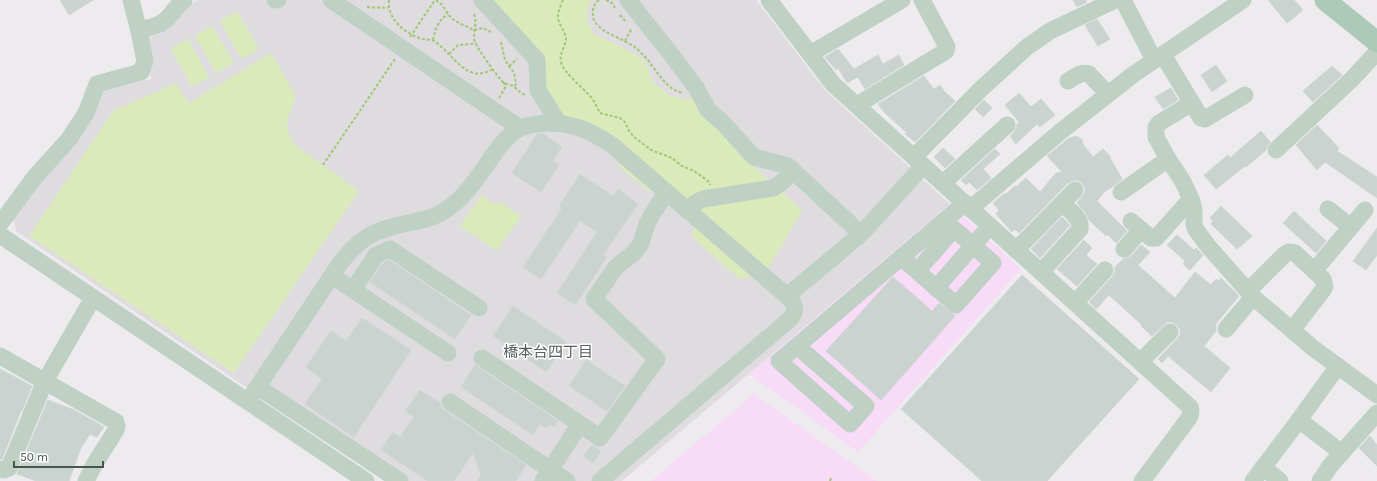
<svg xmlns="http://www.w3.org/2000/svg" width="1377" height="481" font-family="Karla,'Noto Sans JP',sans-serif">
<rect width="100%" height="100%" fill="#eeebee"/>
<path fill="#dfdce0" d="M198 0H266L275 9 285 0H756L825 90 950 204 622 481H384L16 231 13 216 99 92 151 79 143 46 145 40 176 22 185 7Z"/>
<g fill="#f8dbf7">
<path d="M950 204 1021 269 858 452 749 374Z"/>
<path d="M754 394 877 481H651Z"/>
</g>
<g fill="#dbeabb">
<path d="M491 0H591L587 11V22L595 35 610 41 635 54 645 61 653 82 669 95 684 99H693L751 164 802 210 766 273 740 279 692 237 696 212 663 184 648 191 619 166 613 139 564 118Z"/>
<path d="M237 11 259 49 241 59 220 21Z"/>
<path d="M212 26 234 63 216 73 195 36Z"/>
<path d="M188 39 209 77 192 87 171 49Z"/>
<path d="M271 53 296 96C289 116 281 126 295 145L359 191 234 373 29 236 113 111 176 83 189 103Z"/>
<path d="M481 195 496 205 499 201 521 216 497 251 460 226Z"/>
</g>
<g fill="#cad3d0" stroke="#cfd7d4">
<path d="M60 0H93L69 15Z"/>
<path d="M1073 0H1086L1087 2 1077 7Z"/>
<path d="M1268 0H1294L1303 10 1287 23Z"/>
<path d="M1097 19 1110 39 1098 46 1085 25Z"/>
<path d="M838 49 854 69 878 55 883 64 899 55 904 65 865 89 858 77 847 83 838 68 836 70 825 57Z"/>
<path d="M1216 65 1227 81 1212 92 1201 75Z"/>
<path d="M1332 66 1342 75 1313 102 1303 91Z"/>
<path d="M924 76 934 89 940 85 944 91 955 101 915 142 905 134 907 133 884 112 878 104Z"/>
<path d="M1171 88 1178 100 1163 109 1155 97Z"/>
<path d="M1019 93 1031 107 1041 99 1055 115 1040 127 1037 124 1016 144 1010 136 1014 132 1016 128 1017 124 1019 122 1005 105Z"/>
<path d="M984 100 992 108 983 117 975 109Z"/>
<path d="M1317 125 1339 148 1337 151 1377 177V198L1325 162 1317 170 1296 145Z"/>
<path d="M1261 131 1270 142 1267 147 1266 150 1246 167 1245 166 1216 189 1204 175 1228 155 1230 158Z"/>
<path d="M542 133 562 147 553 161 559 165 541 192 512 173 537 134Z"/>
<path d="M1077 136 1083 141 1082 143 1093 157 1103 149 1111 157 1110 158 1122 179 1112 187 1104 192 1097 201 1127 231 1116 243 1107 234 1106 236 1089 220 1085 212 1077 203 1085 192V188L1082 183 1077 180 1072 181 1068 183 1019 233 1014 229 1012 232 996 214 999 210 993 203 1005 193 1006 194 1015 186 1016 187 1026 178 1040 192 1056 173 1062 172 1047 156 1069 138Z"/>
<path d="M943 148 955 159 945 168 934 157Z"/>
<path d="M995 149 1000 154 983 169 991 178 977 190 969 182 966 185 961 180Z"/>
<path d="M580 174 613 196 618 189 638 204 603 255 607 257 575 305 557 293 597 232 580 221 541 279 523 267 562 208 559 206Z"/>
<path d="M1221 206 1252 236 1237 249 1211 224 1213 221 1210 218Z"/>
<path d="M1294 211 1326 241 1316 253 1283 223Z"/>
<path d="M1062 217 1070 225 1040 258 1031 249Z"/>
<path d="M1377 228V255L1366 270 1353 261Z"/>
<path d="M1177 235 1194 250 1196 248 1203 255 1190 270 1183 264 1185 261 1167 245Z"/>
<path d="M1084 240 1092 248 1086 255 1097 264 1077 286 1057 269Z"/>
<path d="M1141 245 1150 252 1138 265 1175 298 1195 272 1211 285 1216 279 1218 281 1221 278 1239 296 1215 325 1216 326V331L1204 346 1230 368 1211 392 1168 356 1162 363 1158 359 1177 339 1180 335V329L1177 325 1172 322H1167L1152 336 1141 326 1142 325 1109 295 1096 309 1089 302 1112 277 1115 272V267L1123 259 1127 258 1131 256Z"/>
<path d="M389 260 471 315 455 339 370 282 383 263Z"/>
<path d="M1022 275 1139 379 1047 481H982L901 409Z"/>
<path d="M893 277 932 311 939 303 955 316 881 400 826 351Z"/>
<path d="M513 306 566 342 546 372 493 336Z"/>
<path d="M362 318 411 350 354 437 305 404 322 379 306 367 331 331 346 341Z"/>
<path d="M586 360 625 386 607 411 569 386Z"/>
<path d="M475 365 558 421 554 427 549 424 546 428 540 424 533 435 461 387Z"/>
<path d="M0 369 32 386 22 411H21L2 459H0Z"/>
<path d="M420 390 440 403 441 407 444 410 526 465 516 481H477L481 475 473 453 454 481H428L381 450 393 432 400 437 414 417 405 411Z"/>
<path d="M48 400 74 410 104 427 97 437 90 434 81 448 69 481H36L17 474Z"/>
<path d="M1370 436 1377 445V466L1359 448Z"/>
<path d="M592 445 601 451 593 463 583 456Z"/>
</g>
<g fill="none" stroke-linecap="round" stroke-linejoin="round">
<g stroke="#a2c675" stroke-width="2" stroke-dasharray="3 2" stroke-linecap="butt">
<path d="M389 0C387 18 403 32 419 38 424 40 430 39 434 41 454 54 466 85 493 69"/>
<path d="M436 0 442 5 451 18 459 23 474 30 483 28 491 32"/>
<path d="M563 0C559 10 555 16 561 26 563 30 565 33 566 38 566 46 559 53 561 62 563 72 581 86 589 95 594 100 597 107 600 113L620 118 625 122 629 131 634 137 651 150 672 158 682 166 694 171 708 181 710 185"/>
<path d="M599 0C595 3 594 5 593 10 590 29 613 34 626 42 632 45 637 48 641 53 655 65 663 89 683 93"/>
<path d="M606 0 612 3 615 8"/>
<path d="M367 7 388 8"/>
<path d="M474 14C478 23 472 32 475 42 477 48 499 79 504 83 506 84 510 85 513 86 517 89 520 93 525 95"/>
<path d="M620 15 626 22"/>
<path d="M410 37 435 0"/>
<path d="M433 40C435 29 438 21 448 14"/>
<path d="M625 41 632 28"/>
<path d="M501 42 505 60 514 73 516 84 514 87"/>
<path d="M449 54 458 45 472 44 475 42"/>
<path d="M509 66 517 59"/>
<path d="M499 98 505 88 504 82"/>
<path d="M323 165 395 59"/>
<path d="M830 481 831 478"/>
</g>
<g stroke="#bfd0c5" stroke-width="17">
<path d="M275 0H278"/>
<path d="M331 0 520 128"/>
<path d="M482 0 537 60 538 90 558 122"/>
<path d="M628 0 670 53 697 89 708 110 723 123 754 157 788 166 861 234"/>
<path d="M769 0 833 84 1190 407C1192 411 1191 414 1189 418L1142 481"/>
<path d="M1123 0 1154 60"/>
<path d="M139 31 160 24 167 19 181 2 184 0"/>
<path d="M810 54 902 0"/>
<path d="M1163 55 1201 118 1205 119 1245 95"/>
<path d="M1068 81C1075 77 1081 71 1089 74L1108 94"/>
<path d="M1192 103 1159 123 1156 127V137L1168 159 1182 180 1191 199 1194 209V225L1196 230 1208 246 1253 297 1313 348 1377 395"/>
<path d="M857 105 946 51 947 47 945 43 922 0"/>
<path d="M1276 150 1352 79 1377 52"/>
<path d="M914 157 982 88 1027 47 1050 31 1115 0"/>
<path d="M943 183 1007 125"/>
<path d="M1121 192 1168 159"/>
<path d="M970 209 1060 132 1134 74 1243 0"/>
<path d="M1328 209 1351 227"/>
<path d="M688 211 695 203 703 199 773 188 781 183 793 171"/>
<path d="M1131 221 1151 238H1156L1191 199"/>
<path d="M0 224 34 178 69 139 86 113 97 84 141 72 145 61 139 31 131 0"/>
<path d="M0 235 366 481"/>
<path d="M1124 249 1141 230"/>
<path d="M1016 250 1075 190"/>
<path d="M901 257 956 305 993 263 954 229 917 271"/>
<path d="M1314 271 1365 210"/>
<path d="M1041 272 1080 229C1082 218 1070 211 1063 204"/>
<path d="M332 276 448 353"/>
<path d="M936 288 990 226"/>
<path d="M353 290 376 255 390 249 479 308"/>
<path d="M1248 291 1284 255C1288 252 1290 251 1295 253L1323 279 1325 286 1323 290 1292 330"/>
<path d="M787 296 861 234 923 166"/>
<path d="M1075 303 1105 270"/>
<path d="M1226 329 1253 297"/>
<path d="M797 346 866 406 850 424 779 361 797 346 965 203"/>
<path d="M0 356 116 422 117 426 116 430 94 465 86 481"/>
<path d="M482 358 580 424"/>
<path d="M1140 362 1170 332"/>
<path d="M258 387 400 481"/>
<path d="M248 401 341 262C357 242 370 232 395 226 410 222 426 221 439 214 464 201 479 175 494 154 501 144 509 134 520 128 527 125 537 124 544 123 572 122 589 130 612 145L787 296C795 304 798 310 790 319L600 481"/>
<path d="M450 402 567 481"/>
<path d="M1299 420 1342 453"/>
<path d="M1263 467 1280 481"/>
<path d="M0 469 5 470 9 468 45 381 93 298"/>
<path d="M543 481 580 424 600 438 657 359 594 299 616 267 635 252 641 243 647 224 651 216 666 193"/>
<path d="M1253 481 1299 420 1338 366"/>
<path d="M1320 481 1330 466 1377 413"/>
</g>
<path stroke="#acc9b9" stroke-width="21" d="M1325 0 1377 42"/>
</g>
<g text-anchor="middle" stroke-width="3" stroke-linejoin="round" paint-order="stroke">
<g font-size="15" fill="#58605c" stroke="#fff">
<text x="548" y="357">橋本台四丁目</text>
</g>
</g>
<path d="M14 461v6h89v-6" fill="none" stroke="#45574c" stroke-width="2"/>
<text x="20" y="461" font-size="12" fill="#45574c" stroke="#ffffff" stroke-width="3" paint-order="stroke">50 m</text>
</svg>
